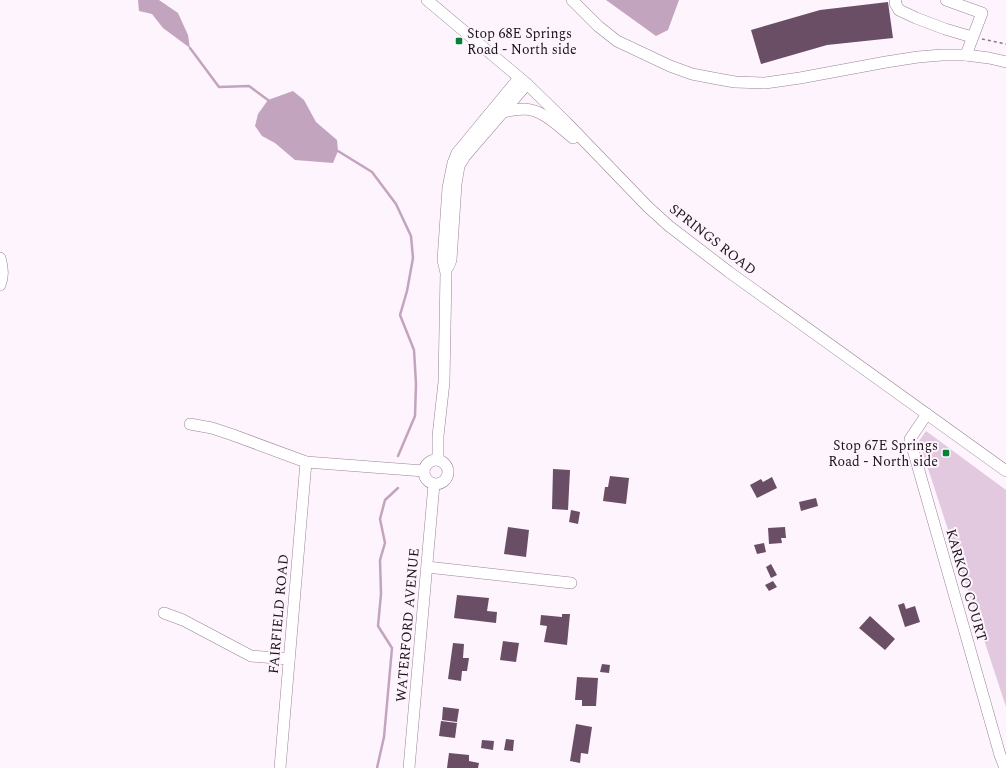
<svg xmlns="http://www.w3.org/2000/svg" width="1006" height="768" font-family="Spectral,serif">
<rect width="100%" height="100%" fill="#fef4fd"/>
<path fill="#e3c9e0" d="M926 431 1006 490V707L919 441Z"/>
<g fill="#c3a4bf">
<path d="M138 0H159L178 13 188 35 190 48 163 28 152 14 139 11Z"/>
<path d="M606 0H679L668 30 656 36Z"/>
<path d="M293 91 304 100 316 122 337 140 338 151 333 163 295 160 275 143 262 136 255 126 258 114 268 100Z"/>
</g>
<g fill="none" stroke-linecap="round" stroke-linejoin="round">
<g stroke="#c3a4bf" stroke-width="2.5">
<path d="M190 48 219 87 249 86 268 100"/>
<path d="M338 151 372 172 396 204 411 236 413 258 407 291 400 315 414 350 416 384 415 416 398 456"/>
<path d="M377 768 384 737 392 648 378 626 381 594 380 560 385 543 380 519 385 500 398 488"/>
</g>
</g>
<g fill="#694e66">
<path d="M888 2 893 38 827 45 761 64 751 30 820 10Z"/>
<path d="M553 469 570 470 568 510 552 509Z"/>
<path d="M610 476 629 478 626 504 603 501 605 487H608Z"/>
<path d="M772 477 777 488 757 498 750 485 761 479 763 482Z"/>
<path d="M816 498 818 506 801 511 799 502Z"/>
<path d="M571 510 580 512 578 524 569 522Z"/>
<path d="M508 527 529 530 526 557 504 554Z"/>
<path d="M785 527 786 538H781L782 543 769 544 768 528Z"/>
<path d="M764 543 766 552 757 554 754 545Z"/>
<path d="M771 564 777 575 771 578 766 567Z"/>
<path d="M773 581 777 587 769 591 765 585Z"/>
<path d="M457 595 489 598 487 611 497 612 496 623 454 618Z"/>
<path d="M904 603 906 609 915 606 920 622 905 627 898 605Z"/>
<path d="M562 614H570L567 645 544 642 547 626 540 625 541 615 562 617Z"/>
<path d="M870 616 895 639 885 650 859 628Z"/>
<path d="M503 641 519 643 516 662 500 660Z"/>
<path d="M453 643 464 644 463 658H469L467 671H462L461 681 448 679Z"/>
<path d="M602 664 610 665 609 673 600 672Z"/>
<path d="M577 677 598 678 596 706H582V700H575Z"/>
<path d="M443 707 459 709 457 722 442 720Z"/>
<path d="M441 721 457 723 455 738 439 736Z"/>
<path d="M576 724 592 727 588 754 581 753 580 763 570 761Z"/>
<path d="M506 739 514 740 513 751 504 750Z"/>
<path d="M482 740 494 741 493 750 481 748Z"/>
<path d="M449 753 469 755V761L479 763 478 768H447Z"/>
</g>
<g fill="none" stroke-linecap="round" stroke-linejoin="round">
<defs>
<g id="minor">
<path d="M427 0 527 84 566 122 648 207 669 226 729 272 1006 471"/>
<path d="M572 0 598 26 617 41 670 66 692 74 718 79 735 82 765 83 800 78 886 62 918 57 942 55H966L989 58 1006 62"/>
<path d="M896 0 895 3 899 10 916 18 945 29 972 37"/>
<path d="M946 0 982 13 966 55"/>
<path d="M502 112C510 111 517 109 524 109 544 110 558 126 573 138"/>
<path d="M0 258C3 268 4 276 0 285"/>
<path d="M448 267 451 260 456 184 459 166 465 156 527 84"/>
<path d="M927 414 910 439 1000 755 1005 768"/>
<path d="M190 424 212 428 233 435 306 462 424 471"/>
<circle cx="436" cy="472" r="12"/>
<path d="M438 460V436L444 382 446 273 443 260 448 188 453 163 457 153 519 78"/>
<path d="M427 567 571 583"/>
<path d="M164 613 183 620 251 656 289 659"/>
<path d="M280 768 306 462"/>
<path d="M409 768 434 484"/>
</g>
</defs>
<use href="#minor" stroke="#998497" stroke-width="12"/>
<path stroke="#827981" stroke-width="1.5" stroke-dasharray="3 3" stroke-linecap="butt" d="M982 39 1006 44"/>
<use href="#minor" stroke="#fff" stroke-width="11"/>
</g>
<g fill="#078038" stroke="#fef4fd" stroke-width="1.5">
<rect x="455" y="37" width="8" height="8" rx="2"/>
<rect x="942" y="449" width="8" height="8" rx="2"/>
</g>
<g text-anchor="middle" stroke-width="4" stroke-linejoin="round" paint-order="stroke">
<g font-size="14" fill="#1b131a" stroke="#fef4fd" text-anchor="start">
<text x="467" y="38">Stop 68E Springs<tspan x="467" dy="16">Road - North side</tspan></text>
<text x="938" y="450" text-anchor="end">Stop 67E Springs<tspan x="938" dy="16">Road - North side</tspan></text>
</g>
<g font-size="14" fill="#1b131a" stroke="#fef4fd">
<text transform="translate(713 239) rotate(38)" y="5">SPRINGS ROAD</text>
<text transform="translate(967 585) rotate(74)" y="5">KARKOO COURT</text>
<text transform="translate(278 614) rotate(-85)" y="5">FAIRFIELD ROAD</text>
<text transform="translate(407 625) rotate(-85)" y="5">WATERFORD AVENUE</text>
</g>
</g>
</svg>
